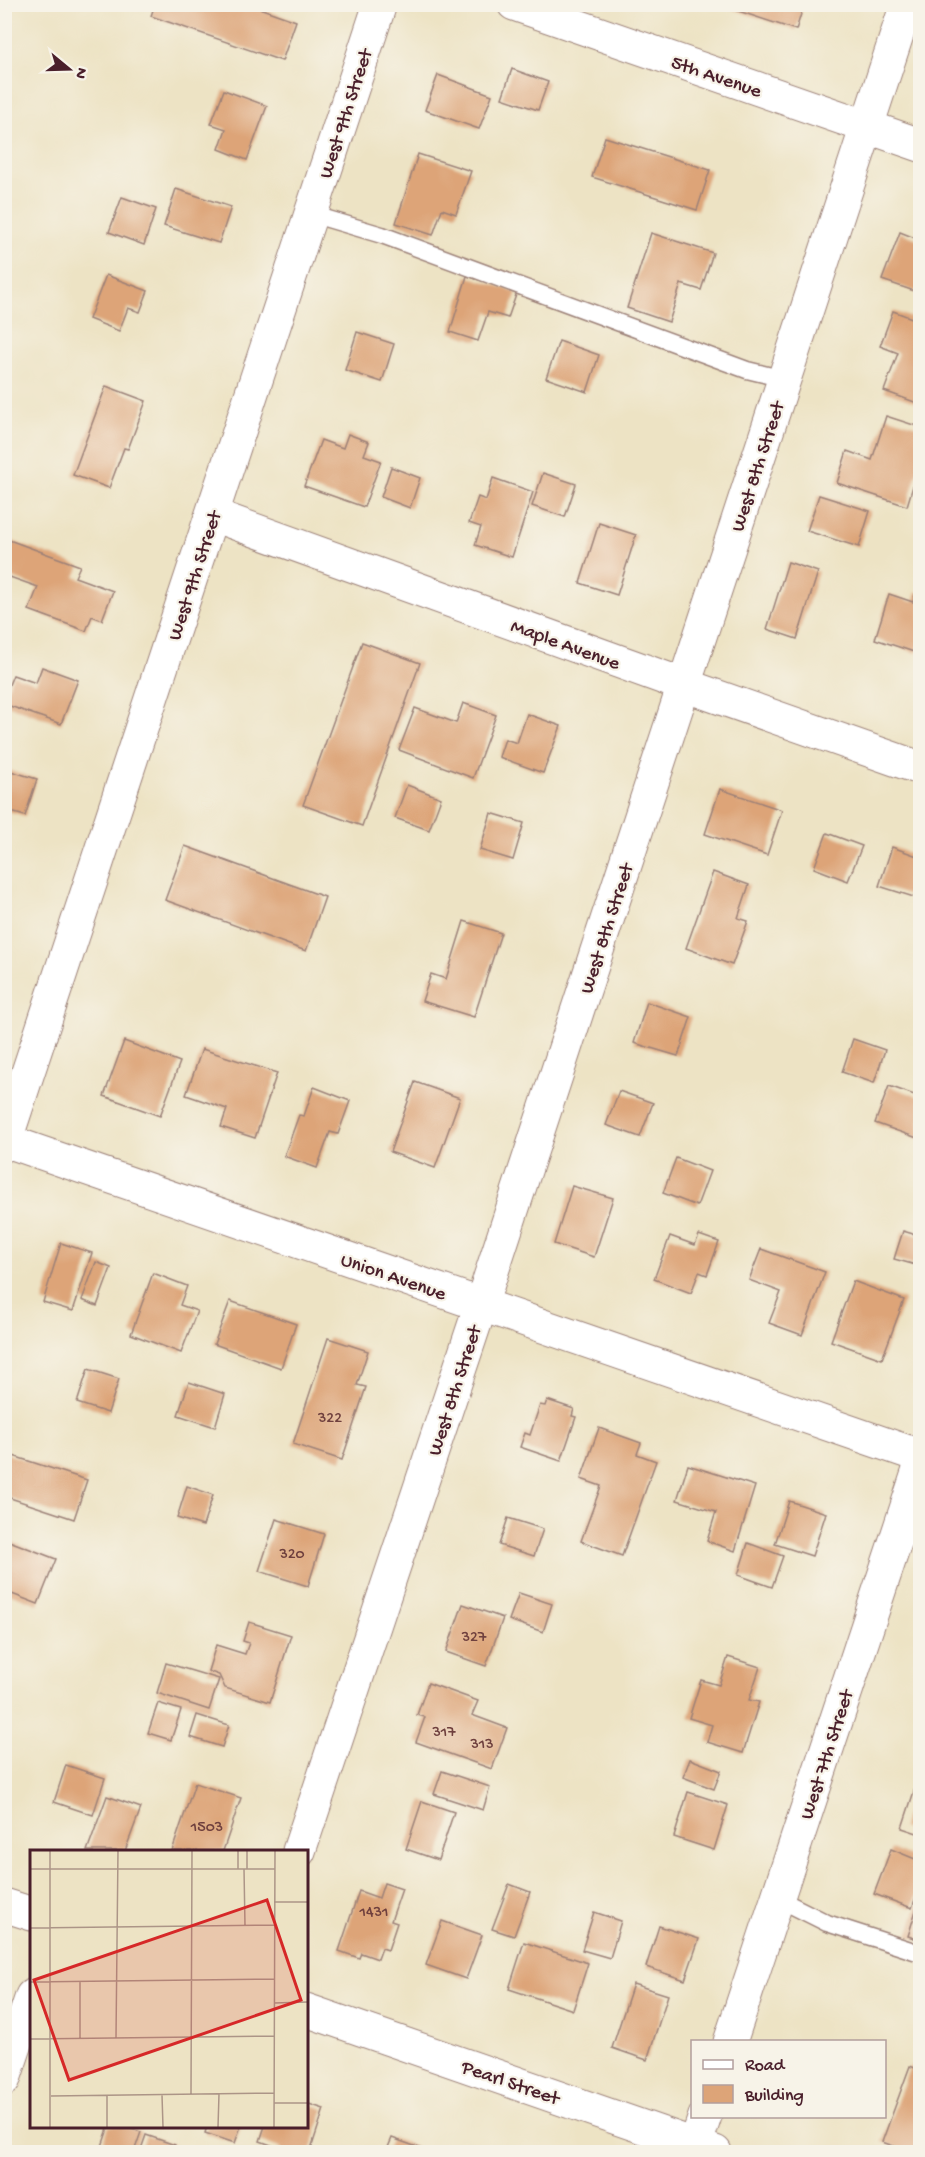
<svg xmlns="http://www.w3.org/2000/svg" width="925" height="2157" font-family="'Gochi Hand',sans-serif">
<rect width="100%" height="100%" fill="#f7f3e8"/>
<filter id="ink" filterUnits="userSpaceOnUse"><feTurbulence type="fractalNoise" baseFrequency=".0167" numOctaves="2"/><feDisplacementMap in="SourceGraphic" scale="12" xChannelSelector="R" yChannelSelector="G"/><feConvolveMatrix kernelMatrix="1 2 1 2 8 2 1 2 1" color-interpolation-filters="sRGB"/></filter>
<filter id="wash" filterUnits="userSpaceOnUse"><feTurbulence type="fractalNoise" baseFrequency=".008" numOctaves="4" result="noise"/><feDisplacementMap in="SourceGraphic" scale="24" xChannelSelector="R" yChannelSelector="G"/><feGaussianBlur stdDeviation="1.35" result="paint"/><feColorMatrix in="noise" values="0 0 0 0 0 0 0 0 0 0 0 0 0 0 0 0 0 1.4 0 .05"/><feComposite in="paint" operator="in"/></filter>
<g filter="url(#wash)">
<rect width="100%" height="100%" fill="#ede3c4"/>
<g id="blocks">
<g fill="#dda478">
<path d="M155 4H248L296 21 282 61 151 16Z"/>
<path d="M717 4H804L796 30Z"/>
<path d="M512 69 548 82 538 110 502 98Z"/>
<path d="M438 75 492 95 479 129 425 110Z"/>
<path d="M224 90 267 106 247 160 219 149 226 129 211 124Z"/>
<path d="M605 137 710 170 697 210 592 177Z"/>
<path d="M418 154 471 171 456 214 442 209 433 235 396 223Z"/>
<path d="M176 189 231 207 219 243 164 226Z"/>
<path d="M122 197 156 209 144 245 109 232Z"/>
<path d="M900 232 920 240V293L882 280Z"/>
<path d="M651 233 713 253 701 290 681 284 669 322 627 308Z"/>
<path d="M106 275 148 291 140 312 128 308 119 331 89 319Z"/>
<path d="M467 276 517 292 508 318 488 312 478 341 450 332Z"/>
<path d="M893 311 920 321V404L884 391 898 353 880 346Z"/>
<path d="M357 332 394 344 382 382 345 370Z"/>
<path d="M559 341 599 355 587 392 546 378Z"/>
<path d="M106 386 146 401 128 449 124 448 109 488 73 475Z"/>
<path d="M886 416 920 427V463L907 506 837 483 847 451 872 460Z"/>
<path d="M348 434 369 442 364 455 381 461 364 507 304 486 321 440 343 448Z"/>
<path d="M391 467 420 478 410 508 381 497Z"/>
<path d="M543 473 576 484 565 517 532 506Z"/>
<path d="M493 478 533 492 512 557 475 545 481 527 469 523 478 497 486 500Z"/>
<path d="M819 495 870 511 859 547 807 531Z"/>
<path d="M599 523 636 535 617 595 580 583Z"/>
<path d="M9 540 80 566 75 577 113 591 102 620 92 616 86 631 29 610 38 587 4 575V553Z"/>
<path d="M788 562 818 572 797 639 767 629Z"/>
<path d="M916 592 920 593V643L917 653 875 639 889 594 913 602Z"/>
<path d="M362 642 420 663 362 826 303 805Z"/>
<path d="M42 667 78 680 61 724 4 704V697L13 675 36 683Z"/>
<path d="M463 703 496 715 473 778 399 750 415 708 456 723Z"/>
<path d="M527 714 561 726 543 773 499 757 505 739 517 743Z"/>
<path d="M4 769 37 779 25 816 4 810Z"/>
<path d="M407 785 441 798 429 830 395 818Z"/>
<path d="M720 789 782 810 767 855 705 834Z"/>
<path d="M491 813 524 823 513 860 480 850Z"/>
<path d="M827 833 862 846 848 881 814 868Z"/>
<path d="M185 846 325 897 306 951 165 900Z"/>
<path d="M892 847 920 857V899L879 886Z"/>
<path d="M713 872 749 885 738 918 748 921 732 965 686 948Z"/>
<path d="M464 921 501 933 474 1017 422 1001 431 974 446 979Z"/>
<path d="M647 1002 691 1017 678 1056 634 1043Z"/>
<path d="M853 1039 885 1050 874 1083 842 1072Z"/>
<path d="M124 1041 180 1062 160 1116 104 1096Z"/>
<path d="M202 1049 277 1073 255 1138 221 1127 227 1109 186 1095Z"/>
<path d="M415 1082 460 1098 435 1168 390 1152Z"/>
<path d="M889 1086 920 1097V1139L875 1123Z"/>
<path d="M314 1087 350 1101 338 1134 330 1132 317 1168 284 1156 299 1115 304 1116Z"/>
<path d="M619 1091 653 1103 640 1137 606 1125Z"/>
<path d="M676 1158 710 1171 697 1206 663 1193Z"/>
<path d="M572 1186 613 1198 594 1257 554 1244Z"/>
<path d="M903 1231 920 1236V1252L916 1265 894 1259Z"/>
<path d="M699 1235 719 1242 707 1275 699 1272 691 1293 654 1279 670 1236 695 1245Z"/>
<path d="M61 1243 92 1253 73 1311 43 1302Z"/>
<path d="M761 1249 825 1272 802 1335 769 1323 781 1292 749 1280Z"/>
<path d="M96 1262 111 1268 97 1306 82 1300Z"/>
<path d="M153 1273 187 1286 180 1305 197 1311 181 1353 131 1334Z"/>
<path d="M853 1281 904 1300 882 1359 831 1341Z"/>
<path d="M230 1301 296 1324 281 1368 214 1344Z"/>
<path d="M328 1338 368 1351 357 1385 366 1387 342 1460 293 1444Z"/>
<path d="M88 1369 119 1379 108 1413 77 1403Z"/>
<path d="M189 1382 225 1394 215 1427 178 1415Z"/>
<path d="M547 1400 574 1409 572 1416 576 1417 561 1461 520 1447 525 1433 530 1435 540 1405 545 1406Z"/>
<path d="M599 1428 641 1443 637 1454 656 1461 622 1556 581 1541 601 1486 581 1479Z"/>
<path d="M4 1453 87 1480 74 1519 4 1496Z"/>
<path d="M688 1465 755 1486 735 1551 707 1541 716 1512 677 1500Z"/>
<path d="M187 1486 213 1495 203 1526 177 1518Z"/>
<path d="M789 1501 826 1513 812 1556 775 1544Z"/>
<path d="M508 1518 543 1529 534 1556 499 1545Z"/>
<path d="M276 1519 324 1534 308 1586 259 1571Z"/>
<path d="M4 1539 56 1559 38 1604 4 1591Z"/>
<path d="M748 1543 783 1556 772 1587 738 1575Z"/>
<path d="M519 1593 552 1604 543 1632 509 1620Z"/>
<path d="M463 1604 503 1618 486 1666 446 1652Z"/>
<path d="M249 1622 291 1635 270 1702 225 1688 219 1675 208 1671 216 1645 245 1654 249 1643 243 1641Z"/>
<path d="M728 1657 760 1667 749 1700 759 1702 743 1753 707 1742 712 1725 689 1718 701 1680 719 1685Z"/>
<path d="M166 1663 219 1679 209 1710 157 1693Z"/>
<path d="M428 1683 478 1701 472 1715 507 1728 492 1769 416 1742 425 1717 417 1715Z"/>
<path d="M158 1703 181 1710 171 1740 148 1733Z"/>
<path d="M197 1715 229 1725 222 1747 190 1737Z"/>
<path d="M690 1759 721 1771 714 1789 683 1777Z"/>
<path d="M66 1765 105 1778 93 1815 54 1802Z"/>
<path d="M442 1771 490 1787 483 1810 434 1794Z"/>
<path d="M920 1773V1834L902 1828Z"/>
<path d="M195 1783 241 1798 223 1851H172Z"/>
<path d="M688 1792 728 1805 714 1850 674 1837Z"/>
<path d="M107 1796 141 1808 125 1851H87Z"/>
<path d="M422 1801 454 1812 438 1860 406 1849Z"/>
<path d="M891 1849 920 1861V1886L912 1908 874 1894Z"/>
<path d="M384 1883 402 1889 391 1921 397 1923 388 1950 382 1948 378 1959 361 1953 359 1958 339 1951 359 1891 379 1898Z"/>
<path d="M509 1884 530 1892 514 1936 492 1929Z"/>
<path d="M918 1904 920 1905V1940L908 1936Z"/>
<path d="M594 1912 621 1921 610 1958 582 1950Z"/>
<path d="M442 1921 482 1935 466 1979 426 1965Z"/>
<path d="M659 1926 699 1939 685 1980 646 1967Z"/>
<path d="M524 1942 588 1963 573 2010 509 1989Z"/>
<path d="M633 1984 668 1995 647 2060 612 2048Z"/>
<path d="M910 2066 920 2070V2152H911L882 2142Z"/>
<path d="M306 2103 324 2109 310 2152H281L282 2149 260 2141 265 2126H306Z"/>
<path d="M109 2126H122L141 2132 134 2152H100Z"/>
<path d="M207 2126H241L235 2143 205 2133Z"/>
<path d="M146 2135 175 2145 172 2152H140Z"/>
<path d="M392 2138 431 2152H386Z"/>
</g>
</g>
</g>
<g filter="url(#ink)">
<use href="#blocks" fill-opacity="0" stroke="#9c8178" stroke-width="1.5"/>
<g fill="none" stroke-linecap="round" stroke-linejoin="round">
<defs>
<g id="service">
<path d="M311 214 382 235 747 370 784 379"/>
<path d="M777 1898 827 1923 920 1953"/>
</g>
<g id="minor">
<path d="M514 4 920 145"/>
<path d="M213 515 684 685 920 768"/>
<path d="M4 1140 920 1456"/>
<path d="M4 1145 380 4"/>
<path d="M299 1851 481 1305 907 4"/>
<path d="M730 2042 920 1467"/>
<path d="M4 2079 32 1996"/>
<path d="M695 2146 705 2116"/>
</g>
<g id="tertiary">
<path d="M4 1905 32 1914"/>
<path d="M306 2010 715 2152"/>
</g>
</defs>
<use href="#service" stroke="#9c8178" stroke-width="19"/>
<use href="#minor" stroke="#9c8178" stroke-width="35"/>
<use href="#tertiary" stroke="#9c8178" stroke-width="35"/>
<use href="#service" stroke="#fff" stroke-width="16"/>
<use href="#minor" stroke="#fff" stroke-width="33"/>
<use href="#tertiary" stroke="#fff" stroke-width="33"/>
</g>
</g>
<g text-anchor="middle" stroke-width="4.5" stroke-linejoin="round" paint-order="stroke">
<g font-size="16" fill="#6f403e">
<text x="330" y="1422">322</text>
<text x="292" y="1558">320</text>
<text x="474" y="1641">327</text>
<text x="444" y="1736">317</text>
<text x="482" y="1748">313</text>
<text x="207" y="1831">1503</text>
<text x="374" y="1916">1431</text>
</g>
<g font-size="20" fill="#4a1f2b" stroke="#f7f3e8">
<text transform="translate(717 75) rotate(19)" y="7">5th Avenue</text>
<text transform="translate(344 113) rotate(-72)" y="7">West 9th Street</text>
<text transform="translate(756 466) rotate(-72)" y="7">West 8th Street</text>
<text transform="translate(193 575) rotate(-72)" y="7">West 9th Street</text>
<text transform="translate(566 643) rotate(20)" y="7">Maple Avenue</text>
<text transform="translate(605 928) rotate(-72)" y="7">West 8th Street</text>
<text transform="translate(394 1275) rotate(19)" y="7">Union Avenue</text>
<text transform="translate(453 1390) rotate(-72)" y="7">West 8th Street</text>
<text transform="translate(825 1754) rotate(-72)" y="7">West 7th Street</text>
<text transform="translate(511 2081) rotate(19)" y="7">Pearl Street</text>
</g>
</g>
<g transform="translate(30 1850)">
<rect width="278" height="278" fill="#ede3c4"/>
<path fill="none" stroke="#ac9587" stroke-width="1.5" d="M20 0V277M208 0V19M217 0V19M0 19H245M214 19 215 76M244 52H278M0 78 244 75M0 132 244 129M244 153 278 152M50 188V131M86 188 88 0M0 189 244 186M161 244 162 0M132 245 133 277M21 246 244 243M244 253H278M77 277V246M188 277 189 244M244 277 245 0"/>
<path fill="#d62828" fill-opacity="0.15" stroke="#d62828" stroke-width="3" d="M237 50 271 150 39 230 4 130Z"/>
<rect width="278" height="278" fill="none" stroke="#4a1f2b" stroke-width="3"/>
</g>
<rect width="925" height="2157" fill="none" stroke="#f7f3e8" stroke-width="24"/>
<rect x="691" y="2040" width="195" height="78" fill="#f7f3e8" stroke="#b29e9c" stroke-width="1.5"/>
<rect x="703" y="2060" width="30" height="9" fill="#ffffff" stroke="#b29e9c" stroke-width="1.5"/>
<text x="745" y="2070" font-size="18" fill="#4a1f2b">Road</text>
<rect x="703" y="2085" width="30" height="18" fill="#dda478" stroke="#b29e9c" stroke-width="1.5"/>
<text x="745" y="2100" font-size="18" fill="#4a1f2b">Building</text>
<g transform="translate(69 69) rotate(109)" stroke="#f7f3e8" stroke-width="4.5" paint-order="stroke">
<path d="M0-4.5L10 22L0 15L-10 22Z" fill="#4a1f2b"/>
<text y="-9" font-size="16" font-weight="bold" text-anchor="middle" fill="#4a1f2b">N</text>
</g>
</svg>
